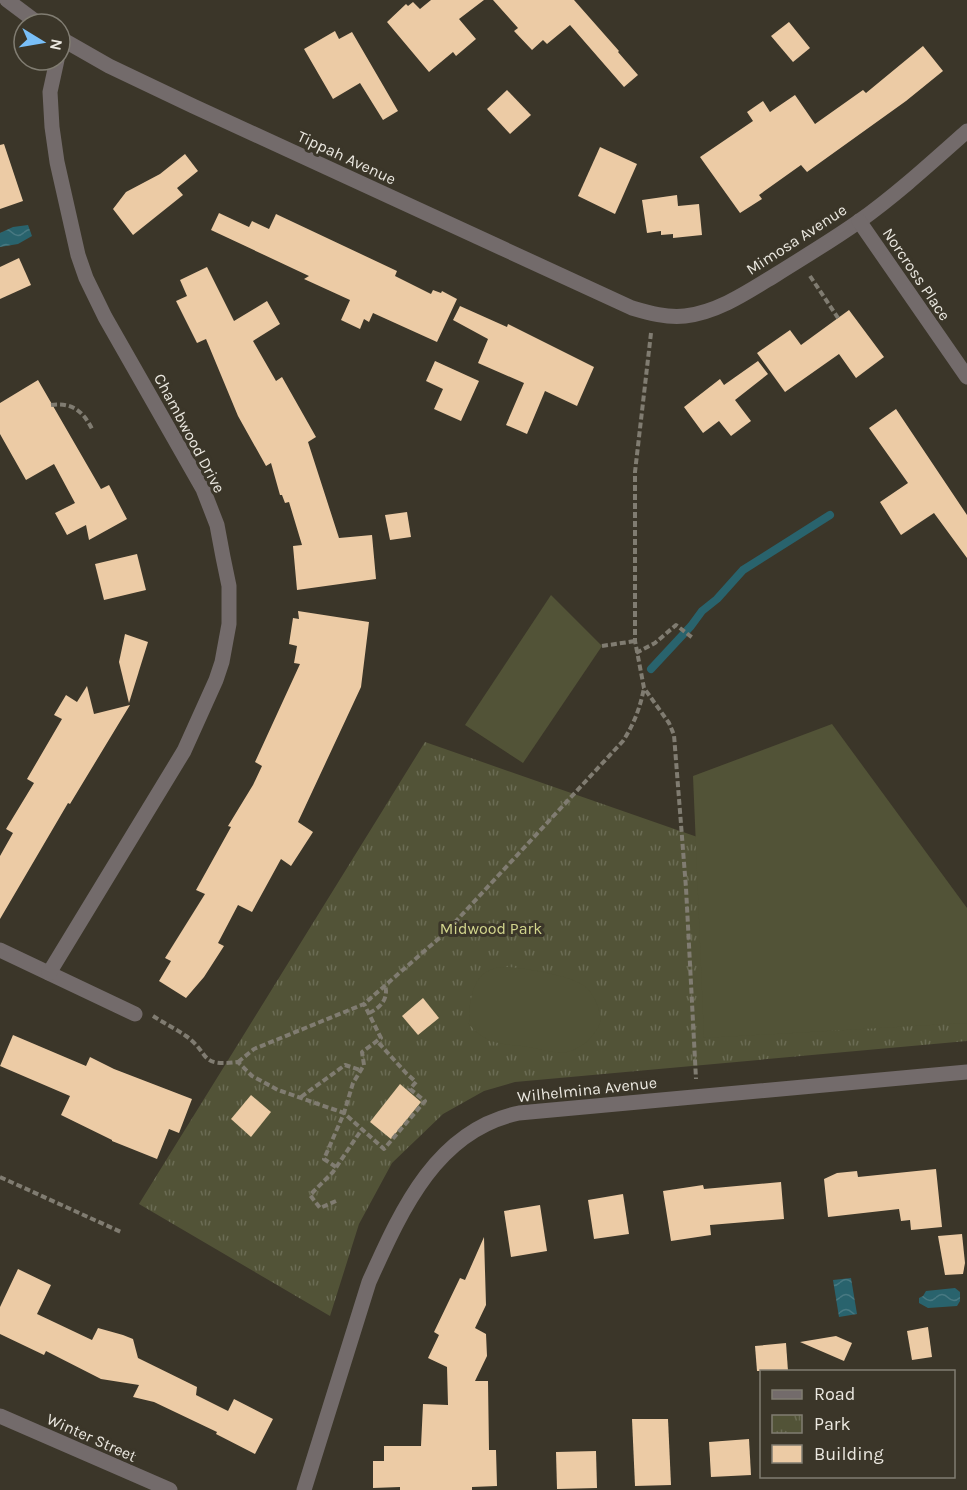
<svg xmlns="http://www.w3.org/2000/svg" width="967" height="1490" font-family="Karla,sans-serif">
<defs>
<pattern id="park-tufts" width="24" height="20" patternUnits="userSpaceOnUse" patternTransform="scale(1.5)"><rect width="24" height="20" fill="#525337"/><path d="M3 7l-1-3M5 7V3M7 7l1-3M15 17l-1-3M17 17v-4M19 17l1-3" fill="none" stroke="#6b6c54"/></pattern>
<pattern id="water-waves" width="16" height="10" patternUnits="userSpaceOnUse" patternTransform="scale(1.5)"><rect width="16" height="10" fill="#29636d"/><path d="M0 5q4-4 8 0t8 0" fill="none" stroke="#487982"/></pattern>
</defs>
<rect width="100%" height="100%" fill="#3b3629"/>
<path fill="url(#park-tufts)" d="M425 742 967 931V1041L515 1082 484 1091 443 1114 392 1163 359 1224 330 1316 139 1204Z"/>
<g fill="#525337">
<path d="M551 595 602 646 523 763 465 725Z"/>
<path d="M832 724 967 908V1023L704 1038 693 776Z"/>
<path d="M508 967C525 968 575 976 587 988 594 995 602 1012 600 1022 597 1035 580 1050 567 1052 552 1054 537 1048 522 1046 498 1044 485 1043 469 1024 469 1006 471 975 493 969 497 967 503 967 508 967Z"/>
</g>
<g fill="url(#water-waves)">
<path d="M28 225 32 236 18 244 0 247V233L13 227Z"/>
<path d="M851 1278 857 1314 839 1317 833 1280Z"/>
<path d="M955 1288 960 1292V1301L957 1306 928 1308 919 1303V1298L923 1296 926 1291Z"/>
</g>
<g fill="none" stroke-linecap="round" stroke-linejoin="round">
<path stroke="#29636d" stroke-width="8" d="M651 669 691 626 702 611 717 599 743 570 830 515"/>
</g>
<g fill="#eccba5">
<path d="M431 0H484L459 19 476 39 456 56 453 52 429 72 387 22 406 4 408 6 413 2 420 9Z"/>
<path d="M493 0H574L619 51 618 52 638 75 624 87 570 25 547 44 543 40 532 50 514 31 518 28Z"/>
<path d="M789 22 810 48 793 62 771 36Z"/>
<path d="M335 31 339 39 352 32 398 111 383 120 360 83 333 99 304 49Z"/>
<path d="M923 46 943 71 906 101 807 172 801 165 759 195 762 199 740 213 700 157 753 121 747 112 763 101 770 112 795 95 815 124 863 90 866 93Z"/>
<path d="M507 90 531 115 510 134 487 109Z"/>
<path d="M4 144 23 201 0 209V145Z"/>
<path d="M600 147 637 164 615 214 578 196Z"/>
<path d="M185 154 198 171 177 188 183 195 133 235 113 209 126 192 160 174Z"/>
<path d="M677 195 678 206 699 204 702 235 673 238V234L661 235V231L647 233 642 200Z"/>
<path d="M219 213 249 227 252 221 269 229 276 214 397 271 395 276 431 294 433 290 441 293 442 291 457 299 437 342 373 313 369 322 364 319 360 329 341 320 350 300 304 279 309 276 211 230Z"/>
<path d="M19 258 31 285 0 299V267Z"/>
<path d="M207 267 234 321 267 301 280 324 253 341 276 381 282 377 316 437 308 442 339 538 372 535 376 579 297 590 293 546 302 545 289 502 285 503 282 495H280L271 463 266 466 238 416 206 339 197 343 176 301 187 296 180 280Z"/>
<path d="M460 306 507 327 508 324 594 367 577 406 545 391 527 434 506 425 524 383 478 363 488 339 453 320Z"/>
<path d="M849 310 884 357 856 378 839 354 785 392 757 353 790 330 801 345Z"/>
<path d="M435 361 479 381 461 421 434 409 443 389 426 381Z"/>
<path d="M758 361 768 374 735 400 751 421 731 436 719 421 703 433 684 407 720 379 724 385Z"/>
<path d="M38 380 101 489 109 485 127 519 89 540 86 525 67 535 55 513 75 503 54 464 26 480 0 434V403Z"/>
<path d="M896 409 967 515V558L934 513 901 535 880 502 908 483 869 428Z"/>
<path d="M407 512 411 537 390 540 385 515Z"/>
<path d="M137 554 146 590 104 600 95 564Z"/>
<path d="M298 611 369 622 361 687 298 822 313 832 291 866 281 859 252 912 238 905 218 943 224 946 204 977 186 998 159 981 171 961 165 958 205 894 196 890 231 827 228 826 253 785 262 766 255 762 300 664 294 663 297 646 289 644 293 618 299 619Z"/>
<path d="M125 634 148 642 129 703 119 662Z"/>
<path d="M87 686 94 714 130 705 70 804 68 803 0 919V856L13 833 6 829 34 783 27 779 62 719 54 715 66 695 77 702Z"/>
<path d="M423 998 439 1018 418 1035 402 1016Z"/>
<path d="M13 1035 86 1066 90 1057 114 1069 192 1099 179 1133 169 1129 157 1159 112 1141V1140L61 1115 70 1096 0 1066Z"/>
<path d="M400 1084 421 1102 391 1139 370 1122Z"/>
<path d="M251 1095 271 1112 251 1137 231 1119Z"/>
<path d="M936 1169 942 1227 911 1230 910 1220 901 1221 899 1209 828 1217 824 1179 837 1173 857 1171 858 1177Z"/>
<path d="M781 1182 784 1219 710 1225 711 1235 671 1241 663 1191 703 1185 704 1189Z"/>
<path d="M623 1194 629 1234 594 1239 588 1200Z"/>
<path d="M540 1205 547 1251 511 1257 504 1211Z"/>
<path d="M962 1234 965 1263 963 1274 945 1275 938 1236Z"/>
<path d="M484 1237 486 1305 475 1328 486 1334 487 1356 475 1381H488L489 1450H496L497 1486 472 1487V1490H400V1487L373 1488V1461H384V1446H421L423 1404 448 1405 447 1367 428 1358 439 1335 434 1332 460 1278 465 1280Z"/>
<path d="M18 1269 51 1285 37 1314 92 1340 98 1328 123 1335 133 1339 138 1358 197 1387 196 1395 228 1411 234 1399 273 1419 255 1454 216 1434 217 1432 154 1402 133 1397 139 1385 101 1379 46 1351 44 1355 0 1334V1307Z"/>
<path d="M928 1327 932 1357 912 1360 907 1331Z"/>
<path d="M836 1336 852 1343 844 1361 800 1342Z"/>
<path d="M786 1343 788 1371H757L755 1346Z"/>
<path d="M632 1419H668L671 1485 635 1486Z"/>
<path d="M749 1439 751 1475 711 1477 709 1442Z"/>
<path d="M596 1451 597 1488 557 1489 556 1452Z"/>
</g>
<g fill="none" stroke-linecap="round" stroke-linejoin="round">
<g stroke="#807c71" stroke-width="4" stroke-dasharray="6 3" stroke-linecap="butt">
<path d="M810 276 838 318"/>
<path d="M651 333 635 472V641L644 688 669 723 674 735 686 888 696 1079"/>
<path d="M51 405C73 402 84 412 93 431"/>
<path d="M602 646 635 641"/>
<path d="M636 653 655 643 676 625 694 639"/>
<path d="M369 1013C380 1008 389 999 385 985"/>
<path d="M153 1016C164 1023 176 1029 186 1036 211 1054 198 1067 238 1062L252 1076 278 1090 344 1113 384 1149 425 1101 410 1089 416 1082 406 1073 377 1041"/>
<path d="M238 1062 254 1049 364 1004 445 933 623 741C634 724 640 708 644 688"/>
<path d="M301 1097 345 1065 360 1070"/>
<path d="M336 1167 324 1159 344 1113 353 1083 364 1065 362 1052 381 1038 364 1004"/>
<path d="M0 1177 121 1232"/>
<path d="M336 1201 320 1208 310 1195 333 1172 362 1129"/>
</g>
<g stroke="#736b6b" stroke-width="15">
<path d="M7 0 39 24"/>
<path d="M60 38 109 66 193 106 632 308C649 313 667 318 685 316 719 312 749 291 777 274 804 257 831 241 858 222 896 195 931 163 967 131"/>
<path d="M859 221 967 377"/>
<path d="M0 950 135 1014"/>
<path d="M49 973 184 751 216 680 222 662 229 624V586L223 557 217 525 203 489 105 317 86 278 78 255 57 162 52 127 50 92 57 60"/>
<path d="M0 1416 170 1490"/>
<path d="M304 1490 369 1282C401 1211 436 1130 519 1113L967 1072"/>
</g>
</g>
<g text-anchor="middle" stroke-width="6" stroke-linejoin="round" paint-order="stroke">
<g font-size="16" fill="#ebe8e0" stroke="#3b3629">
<text transform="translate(347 157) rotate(25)" y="6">Tippah Avenue</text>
<text transform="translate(796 239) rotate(-33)" y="6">Mimosa Avenue</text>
<text transform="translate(917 274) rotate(56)" y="6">Norcross Place</text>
<text transform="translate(190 433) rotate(62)" y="6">Chambwood Drive</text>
<text transform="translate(587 1089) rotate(-6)" y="6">Wilhelmina Avenue</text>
<text transform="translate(92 1437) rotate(24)" y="6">Winter Street</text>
</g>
<g font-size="16" fill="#d2d58d" stroke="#3b3629">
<text x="491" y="934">Midwood Park</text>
</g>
</g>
<rect x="760" y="1370" width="195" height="108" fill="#3b3629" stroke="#817d72" stroke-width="1.5"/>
<rect x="772" y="1390" width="30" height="9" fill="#736b6b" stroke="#817d72" stroke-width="1.5"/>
<text x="814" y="1400" font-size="18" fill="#ebe8e0">Road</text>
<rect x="772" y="1415" width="30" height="18" fill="url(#park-tufts)" stroke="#817d72" stroke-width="1.5"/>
<text x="814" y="1430" font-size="18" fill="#ebe8e0">Park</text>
<rect x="772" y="1445" width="30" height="18" fill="#eccba5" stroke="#817d72" stroke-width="1.5"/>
<text x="814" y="1460" font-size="18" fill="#ebe8e0">Building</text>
<g transform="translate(42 42) rotate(101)"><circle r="28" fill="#3b3629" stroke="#817d72" stroke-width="1.5"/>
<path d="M0-4.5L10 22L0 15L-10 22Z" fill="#79bff8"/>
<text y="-9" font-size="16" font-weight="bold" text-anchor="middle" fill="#ebe8e0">N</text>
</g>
</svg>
